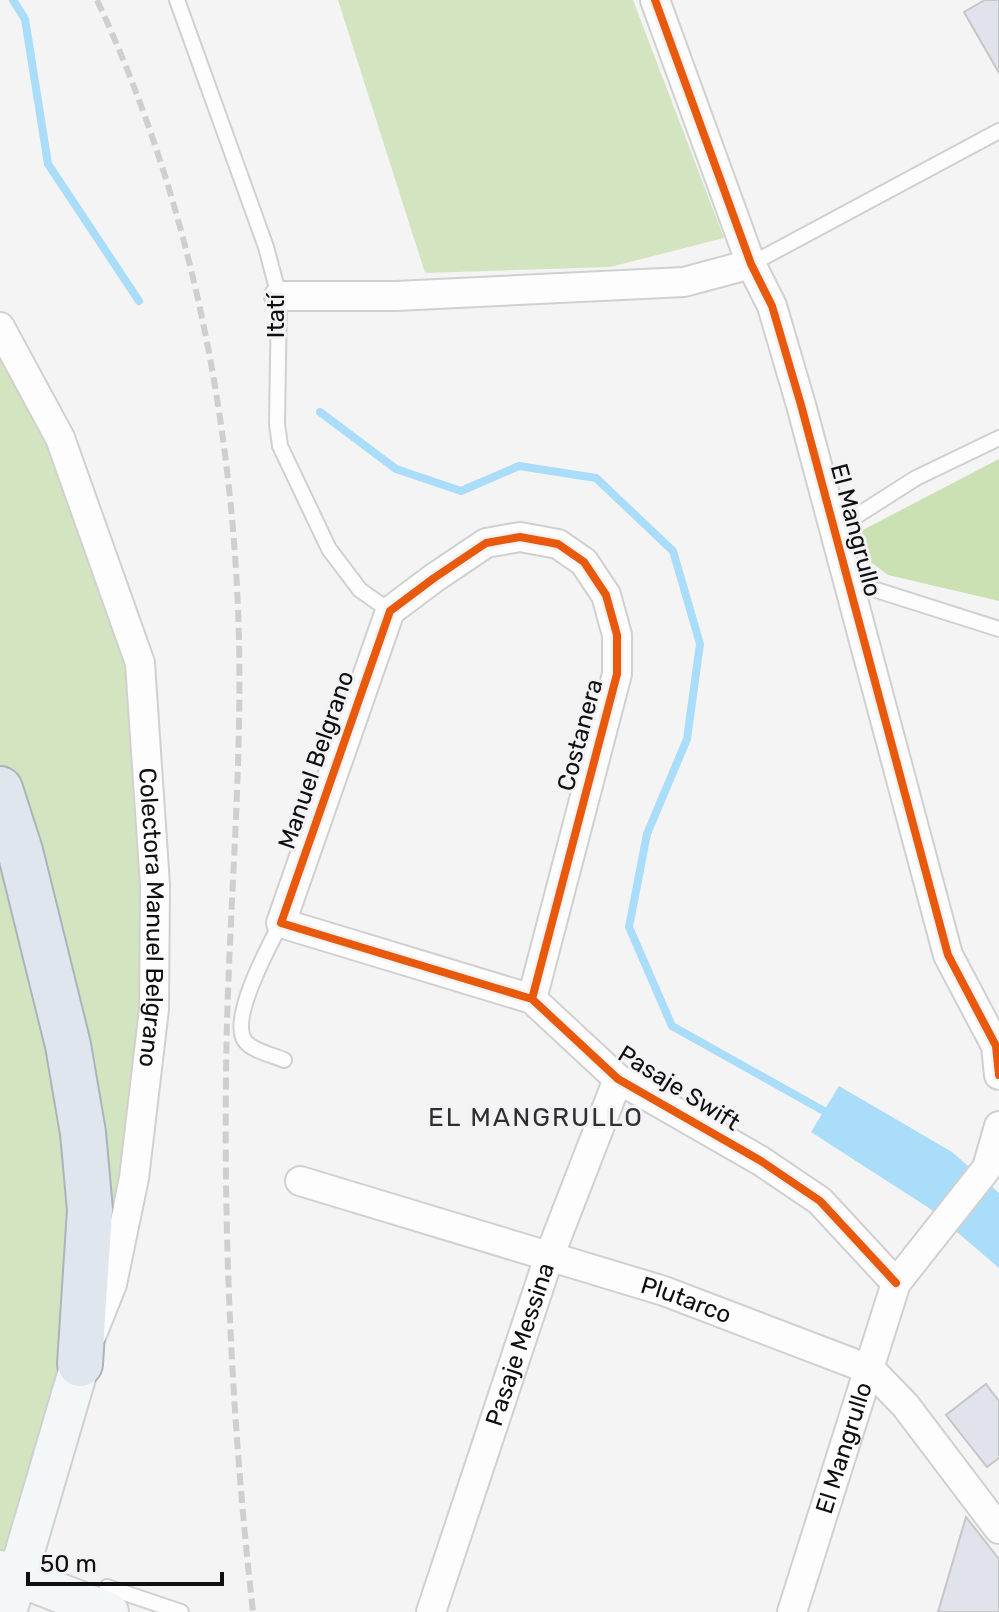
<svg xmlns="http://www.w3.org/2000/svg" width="999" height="1612" font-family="Rubik,sans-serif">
<rect width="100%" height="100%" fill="#f4f4f4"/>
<g fill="#d2e5c0">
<path d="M338 0H633L724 238 610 267 425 273Z"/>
<path d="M0 327 140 663 147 1093 0 1612Z"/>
</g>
<path fill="#cbe1b3" d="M999 459V601L888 575 864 557 857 533Z"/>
<path fill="#a9ddfa" d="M839 1086 952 1152 999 1193V1268L929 1208 811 1132Z"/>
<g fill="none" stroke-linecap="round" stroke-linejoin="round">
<g stroke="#a9ddfa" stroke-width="8">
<path d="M13 0 25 19 48 164 139 301"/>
<path d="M320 412 396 469 461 491 519 466 596 478 673 551 700 644 687 739 647 834 629 927 672 1026 831 1115"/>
</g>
</g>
<g fill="#e0e2ec" stroke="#c6c6c6" stroke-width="2">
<path d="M985 0H999V73L964 12Z"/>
<path d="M986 1384 999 1401V1458L987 1467 946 1415Z"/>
<path d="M966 1517 999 1559V1612H938Z"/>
</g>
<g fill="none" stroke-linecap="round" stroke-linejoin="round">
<defs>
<g id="lane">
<path d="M177 0 266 247 279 296 277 424 280 446 329 549 360 590 390 611"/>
<path d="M751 264 999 131"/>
<path d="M836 529 916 478 999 438"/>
<path d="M848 581 999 629"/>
<path d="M281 923C270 944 229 1019 245 1041 252 1051 273 1055 284 1060"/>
<path d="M107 1587 181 1612"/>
</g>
<g id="street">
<path d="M655 0 751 264 772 306 801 405 948 955 996 1046 999 1075"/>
<path d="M279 296H396L684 282 751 264"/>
<path id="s1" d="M0 327 60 438 140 663 155 885 154 1009 134 1178 112 1284 92 1334"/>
<path d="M532 999 617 674V635L606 595 584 562 558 544 520 537 486 543 434 578 390 611 281 923 532 999 618 1079 761 1161 820 1201 896 1283"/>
<path id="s2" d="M300 1181 664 1291 871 1370 905 1405 999 1529"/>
<path id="s3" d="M431 1612 549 1257 618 1079"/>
<path id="s4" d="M792 1612 896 1283 987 1168 999 1126"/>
</g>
<g id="secondary">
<path d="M0 1570 109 1612"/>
<path d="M7 1612 80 1364"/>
</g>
<path id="highway" d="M0 789 20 851 68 1045 83 1133 90 1210 80 1364"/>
</defs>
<use href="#lane" stroke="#d0d0d0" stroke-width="18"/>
<use href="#street" stroke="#d0d0d0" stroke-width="32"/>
<use href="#secondary" stroke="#d0d0d0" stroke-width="42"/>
<use href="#highway" stroke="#abb4bb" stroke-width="48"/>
<use href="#lane" stroke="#fdfdfd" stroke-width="14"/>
<use href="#street" stroke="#fdfdfd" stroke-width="28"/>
<use href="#secondary" stroke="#f4f7f8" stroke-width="38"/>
<use href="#highway" stroke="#dfe6ed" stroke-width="44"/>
<path stroke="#cfcfcf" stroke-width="6" stroke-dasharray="12 6" stroke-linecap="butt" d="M97 0C183 184 226 385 237 587 246 751 227 916 226 1080 224 1258 233 1434 253 1612"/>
<defs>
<g id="cycleway">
<path d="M655 0 751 264 772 306 801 405 948 955 996 1046 999 1075"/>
<path d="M532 999 617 674V635L606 595 584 562 558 544 520 537 486 543 434 578 390 611 281 923 532 999 618 1079 761 1161 820 1201 896 1283"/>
</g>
</defs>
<use href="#cycleway" stroke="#f3f3f5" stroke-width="13"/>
<use href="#cycleway" stroke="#e8590c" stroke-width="8"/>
</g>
<g text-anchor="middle" stroke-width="6" stroke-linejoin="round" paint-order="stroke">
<g font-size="24" fill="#0f0f0f" stroke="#f3f3f5">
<text transform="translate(276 316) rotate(-90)" y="8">Itatí</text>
<text transform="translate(856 530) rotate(75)" y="8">El Mangrullo</text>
<text transform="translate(580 735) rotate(-75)" y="8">Costanera</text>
<text transform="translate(316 760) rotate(-71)" y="8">Manuel Belgrano</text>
<text dy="8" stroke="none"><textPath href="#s1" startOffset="620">Colectora Manuel Belgrano</textPath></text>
<text transform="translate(679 1088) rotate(32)" y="8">Pasaje Swift</text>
<text dy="8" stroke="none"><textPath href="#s2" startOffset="404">Plutarco</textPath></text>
<text dy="8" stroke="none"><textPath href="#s3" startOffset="282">Pasaje Messina</textPath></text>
<text dy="8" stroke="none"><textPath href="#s4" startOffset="172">El Mangrullo</textPath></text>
</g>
<g font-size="26" letter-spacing="2" fill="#2e2f30" stroke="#f3f3f5">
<text x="536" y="1126">EL MANGRULLO</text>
</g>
</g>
<path d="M28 1572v12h194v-12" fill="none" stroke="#0f0f0f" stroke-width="4"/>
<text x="40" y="1572" font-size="24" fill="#0f0f0f" stroke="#f3f3f5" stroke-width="6" paint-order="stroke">50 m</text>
</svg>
